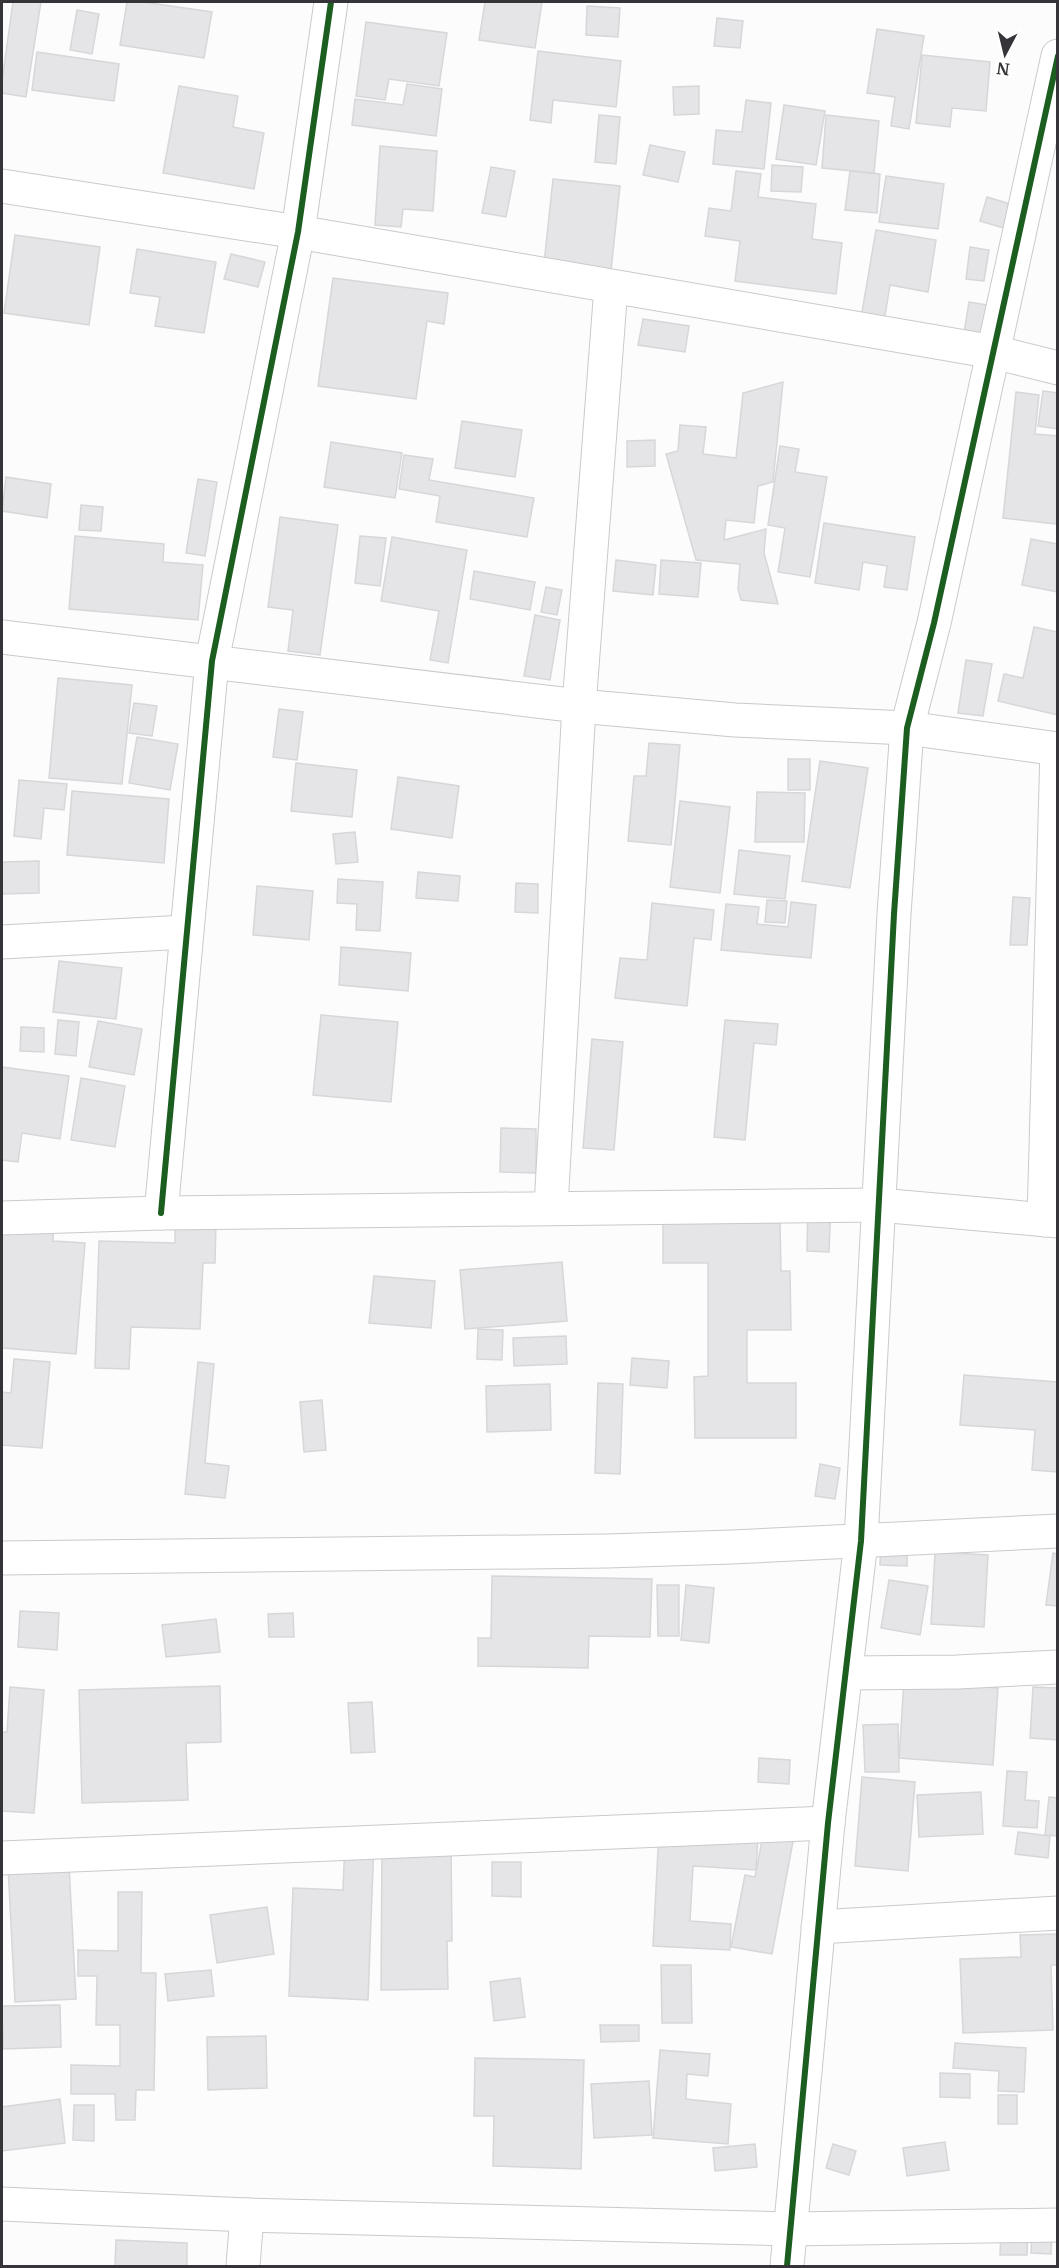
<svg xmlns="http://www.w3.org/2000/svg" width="1059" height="2268" font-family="Merriweather,serif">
<rect width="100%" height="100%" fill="#fcfcfd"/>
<g fill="#e5e4e6" stroke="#d7d6d9" stroke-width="1.5">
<path d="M13 2H41L26 97 2 93V81Z"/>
<path d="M127 2H143L212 12 204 58 120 45Z"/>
<path d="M485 2H542L535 48 479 40Z"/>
<path d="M587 6 620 8 618 37 586 35Z"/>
<path d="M77 10 99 14 92 54 70 50Z"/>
<path d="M717 18 743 21 740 48 714 46Z"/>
<path d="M366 22 447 33 439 86 389 79 385 100 356 96Z"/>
<path d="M877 29 924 36 909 129 891 126 895 97 867 93Z"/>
<path d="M538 51 621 61 616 107 553 100 551 123 530 120Z"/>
<path d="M37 52 119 64 114 101 32 90Z"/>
<path d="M922 55 990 62 986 111 952 108 950 127 916 123Z"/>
<path d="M407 84 442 89 436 136 352 125 355 99 403 105Z"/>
<path d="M179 86 238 96 233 127 264 133 254 189 163 173Z"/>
<path d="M699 86V114L674 115 673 87Z"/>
<path d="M746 100 771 103 764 169 713 164 716 130 742 132Z"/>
<path d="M784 105 825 111 816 165 776 159Z"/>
<path d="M599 115 620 117 616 164 595 162Z"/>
<path d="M826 115 879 121 874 173 822 168Z"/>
<path d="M650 145 685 152 678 182 643 175Z"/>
<path d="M380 146 437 151 433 211 403 209 401 227 375 225Z"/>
<path d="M772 165 803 167 801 192 771 191Z"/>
<path d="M491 167 515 171 506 217 482 213Z"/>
<path d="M736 171 761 174 758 197 816 204 812 239 842 243 836 294 735 281 740 241 705 236 709 208 731 211Z"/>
<path d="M850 171 880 174 877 213 845 210Z"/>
<path d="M886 176 944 184 938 229 879 222Z"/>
<path d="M553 179 620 186 610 280 543 273Z"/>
<path d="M987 197 1014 205 1007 229 980 221Z"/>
<path d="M876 230 936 240 928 292 890 285 884 322 861 318Z"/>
<path d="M15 235 100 247 89 325 4 313Z"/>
<path d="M970 247 989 250 984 281 966 279Z"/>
<path d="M137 249 216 262 204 333 155 326 160 297 130 293Z"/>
<path d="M231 254 265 262 258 287 224 279Z"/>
<path d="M333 278 448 293 444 324 427 321 416 399 318 386Z"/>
<path d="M969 302 1006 308 1001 345 963 339Z"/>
<path d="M643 319 689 326 685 352 638 345Z"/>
<path d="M783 382 773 482 758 486 754 523 726 520 724 540 766 529 764 553 778 604 741 600 738 589 740 564 696 560 666 454 678 451 680 425 706 427 703 454 736 458 743 393Z"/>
<path d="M1043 391 1058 393V429L1038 426Z"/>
<path d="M1016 392 1039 395 1035 434 1058 436V520L1055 524 1003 518Z"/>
<path d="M462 421 522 430 515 477 455 468Z"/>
<path d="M655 440V466L627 467V441Z"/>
<path d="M331 442 402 453 395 498 324 487Z"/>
<path d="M780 446 799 449 795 472 827 477 810 577 778 572 785 528 768 525Z"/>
<path d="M404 455 433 459 429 480 534 498 527 537 436 522 440 496 399 489Z"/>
<path d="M6 477 51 484 47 518 2 511Z"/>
<path d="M198 479 217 482 205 556 186 553Z"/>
<path d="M81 505 103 507 101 531 79 530Z"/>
<path d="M280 517 338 525 320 655 288 651 293 610 268 607Z"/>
<path d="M824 523 915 537 907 590 884 587 887 566 863 562 859 590 815 583Z"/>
<path d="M75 536 164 544 163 562 203 565 198 620 69 609Z"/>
<path d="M360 536 386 538 380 586 355 583Z"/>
<path d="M392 537 467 550 448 663 430 660 439 611 381 601Z"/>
<path d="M1031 539 1058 544V592L1022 585Z"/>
<path d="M616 560 656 565 653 595 613 591Z"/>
<path d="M661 560 701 563 698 597 659 594Z"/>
<path d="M474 571 535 582 530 610 470 599Z"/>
<path d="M546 587 562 590 557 615 541 612Z"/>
<path d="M535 615 560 620 550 680 524 676Z"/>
<path d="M1034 627 1058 632V715L998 701 1004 674 1023 678Z"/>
<path d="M966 660 992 664 983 716 958 713Z"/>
<path d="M58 678 132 685 122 784 49 778Z"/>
<path d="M134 703 157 706 152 736 129 733Z"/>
<path d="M279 709 303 712 297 760 273 757Z"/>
<path d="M137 737 178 744 170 790 129 783Z"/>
<path d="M649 743 680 745 671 845 628 841 634 776H646Z"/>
<rect x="788" y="759" width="22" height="31"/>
<path d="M820 761 868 768 850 888 802 881Z"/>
<path d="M296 763 357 770 352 817 291 811Z"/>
<path d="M398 777 459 786 452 838 391 829Z"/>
<path d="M19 780 67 784 64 810 44 808 41 839 14 836Z"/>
<path d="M72 791 169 799 164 863 67 855Z"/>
<path d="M757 792 805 793 804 842H755Z"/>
<path d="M680 801 730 807 720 893 670 887Z"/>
<path d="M355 832 358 862 336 864 333 834Z"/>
<path d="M739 850 790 856 785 899 734 894Z"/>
<path d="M39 861V893L2 894V862Z"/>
<path d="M418 872 460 876 458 901 416 898Z"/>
<path d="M338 879 383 882 380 931 356 930 357 904 337 903Z"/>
<path d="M516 883 538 884V913L515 912Z"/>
<path d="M257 886 313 891 309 940 253 935Z"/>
<path d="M1013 897 1030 898 1027 945H1010Z"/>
<path d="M767 900 787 901 785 923 765 922Z"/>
<path d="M791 902 816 905 811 958 721 950 726 904 759 907 757 924 788 927Z"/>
<path d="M652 903 714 910 711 940 694 938 687 1006 615 998 620 958 647 960Z"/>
<path d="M341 947 411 953 408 991 339 985Z"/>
<path d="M59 961 122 968 116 1019 53 1012Z"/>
<path d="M321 1015 398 1022 391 1102 313 1095Z"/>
<path d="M58 1020 79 1022 76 1056 55 1054Z"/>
<path d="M725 1020 778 1024 776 1045 754 1043 745 1140 714 1137Z"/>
<path d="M98 1021 142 1029 134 1075 89 1067Z"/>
<path d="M21 1027 44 1028V1052L20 1051Z"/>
<path d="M592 1039 623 1042 614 1150 583 1148Z"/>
<path d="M2 1067 69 1076 60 1139 22 1133 18 1162 2 1160Z"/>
<path d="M81 1078 125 1086 115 1147 71 1140Z"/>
<path d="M501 1128 536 1129V1173L500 1172Z"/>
<path d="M808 1205H831L829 1252 807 1251Z"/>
<path d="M2 1220 54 1224 53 1241 85 1243 76 1354 2 1348Z"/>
<path d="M175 1221 216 1223 215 1263H203L200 1329 131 1327 129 1369 95 1368 99 1241 175 1243Z"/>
<path d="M663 1222H780L781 1271H790L791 1330H747V1383H796V1438H695L694 1377 708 1376V1263H663Z"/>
<path d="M562 1262 567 1321 465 1329 460 1270Z"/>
<path d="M374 1276 435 1281 431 1328 369 1323Z"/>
<path d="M478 1329 503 1330 502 1360 477 1359Z"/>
<path d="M566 1336 567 1364 514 1366 513 1338Z"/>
<path d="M632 1358 669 1361 667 1388 630 1385Z"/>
<path d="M14 1359 50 1362 42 1448 2 1445V1392L11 1393Z"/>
<path d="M198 1362 214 1364 205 1463 229 1466 225 1498 185 1494Z"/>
<path d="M964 1375 1058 1382V1472L1032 1470 1035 1430 960 1425Z"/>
<path d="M598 1383 623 1384 620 1474 595 1473Z"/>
<path d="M550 1384 551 1430 487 1432 486 1386Z"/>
<path d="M322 1400 326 1450 304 1452 300 1402Z"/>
<path d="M820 1464 840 1468 835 1499 815 1496Z"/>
<path d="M881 1532H908L907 1566 880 1565Z"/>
<path d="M935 1552 988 1555 984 1627 931 1624Z"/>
<path d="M1053 1553 1058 1554V1606L1046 1605Z"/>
<path d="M492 1576 652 1579 650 1637 589 1636 588 1668 478 1666V1638H491Z"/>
<path d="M889 1580 928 1586 920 1635 881 1628Z"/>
<path d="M657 1585H679V1636H658Z"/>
<path d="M686 1585 714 1588 709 1643 681 1640Z"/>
<path d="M20 1611 59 1613 57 1650 18 1647Z"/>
<path d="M293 1613 294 1637H269L268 1614Z"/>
<path d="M216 1619 220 1652 166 1657 162 1625Z"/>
<path d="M904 1681 998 1688 993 1765 899 1758Z"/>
<path d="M220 1686 221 1742 186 1743 188 1800 82 1803 79 1690Z"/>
<path d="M10 1687 44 1690 34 1813 2 1811V1732H7Z"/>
<path d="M1033 1687 1058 1688V1740L1030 1738Z"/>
<path d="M372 1702 375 1752 351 1753 348 1703Z"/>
<path d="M898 1724 899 1772H865L863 1725Z"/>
<path d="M759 1758 790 1760 789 1784 758 1782Z"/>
<path d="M1007 1771 1027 1772 1025 1800 1039 1801 1037 1828 1003 1826Z"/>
<path d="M862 1777 915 1782 908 1871 855 1866Z"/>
<path d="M981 1792 983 1834 919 1837 917 1795Z"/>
<path d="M1049 1797 1058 1798V1836L1045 1835Z"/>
<path d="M659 1830 758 1836 756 1870 693 1866 690 1921 731 1924 730 1950 653 1946Z"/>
<path d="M764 1830 794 1836 772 1954 731 1947 745 1875 755 1877Z"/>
<path d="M1018 1832 1050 1836 1048 1858 1015 1854Z"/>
<path d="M345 1841 374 1842 368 2000 289 1996 293 1888 343 1890Z"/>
<path d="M451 1842 452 1941H447L448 1989 381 1990 382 1843Z"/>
<path d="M492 1862H521V1897L492 1896Z"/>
<path d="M69 1864 76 1999 15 2002 8 1867Z"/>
<path d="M118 1892H142L141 1973H156L154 2090H136L135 2120H116L115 2094H71V2065L120 2066V2025H96L97 1976H78V1950L118 1951Z"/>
<path d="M267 1907 274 1954 217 1963 210 1915Z"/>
<path d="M1058 1934V1965H1051L1053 2030 963 2033 960 1959 1021 1957 1020 1935Z"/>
<path d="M661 1965H691L692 2023H662Z"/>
<path d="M211 1970 214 1996 168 2001 165 1974Z"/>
<path d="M520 1978 525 2017 494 2021 490 1982Z"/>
<path d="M60 2005 61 2047 3 2049 2 2006Z"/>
<path d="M600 2025H639V2041L601 2042Z"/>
<path d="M266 2036 267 2088 208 2090 207 2037Z"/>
<path d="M955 2043 1026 2048 1024 2092 998 2091 999 2071 953 2068Z"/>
<path d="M660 2050 710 2054 708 2076 687 2074 686 2099 731 2104 728 2144 653 2138Z"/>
<path d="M475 2058 584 2060 581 2169 493 2166 494 2116H474Z"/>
<path d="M940 2073 970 2074V2098L940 2097Z"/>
<path d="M649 2081 652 2135 594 2138 591 2084Z"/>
<rect x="998" y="2095" width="19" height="29"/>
<path d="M60 2099 65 2143 2 2151V2107Z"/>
<path d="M74 2105H94V2141L73 2140Z"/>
<path d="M945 2142 949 2170 907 2176 903 2148Z"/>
<path d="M755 2144 757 2167 715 2171 713 2148Z"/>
<path d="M833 2144 856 2151 849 2175 826 2168Z"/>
<path d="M1001 2229 1028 2230 1027 2255H1000Z"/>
<path d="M1032 2230 1052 2231 1051 2254 1031 2253Z"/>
<path d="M116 2240 187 2243V2266H115Z"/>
</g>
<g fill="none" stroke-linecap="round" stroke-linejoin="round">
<defs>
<g id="minor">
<path d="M2 186 298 232 994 352 1058 368"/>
<path d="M2 637 579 706 735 720 907 728 1058 749"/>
<path d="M2 942 186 932"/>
<path d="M551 1207 579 706 611 287"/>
<path d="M161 1213 212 661 298 232 331 2"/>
<path d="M2 1218 161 1213 879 1205 1058 1221"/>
<path d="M1044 1220 1057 749"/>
<path d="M2 1558 607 1551 732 1547 1058 1531"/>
<path d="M846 1673 957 1672 1058 1667"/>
<path d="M2 1858 828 1823"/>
<path d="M818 1927 1058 1913"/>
<path d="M2 2204 247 2215 791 2229 1058 2225"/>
<path d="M243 2266 247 2215"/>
<path d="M787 2266 828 1823 861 1541 894 914 907 728 934 623 1058 56"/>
</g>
</defs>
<use href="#minor" stroke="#cac9cd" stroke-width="35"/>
<use href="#minor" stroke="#fff" stroke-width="33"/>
<defs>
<g id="cycleway">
<path d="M161 1213 212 661 298 232 331 2"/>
<path d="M787 2266 828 1823 861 1541 894 914 907 728 934 623 1058 56"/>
</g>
</defs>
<use href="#cycleway" stroke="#fff" stroke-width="10"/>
<use href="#cycleway" stroke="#1b5e20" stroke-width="6"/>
</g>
<rect width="1059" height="2268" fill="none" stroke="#363339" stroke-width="6"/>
<g transform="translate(1005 54) rotate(187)" stroke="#ffffff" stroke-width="4.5" paint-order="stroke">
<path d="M0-4.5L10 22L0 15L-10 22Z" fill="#363339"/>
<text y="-9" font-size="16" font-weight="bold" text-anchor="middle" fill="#363339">N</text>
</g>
</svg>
